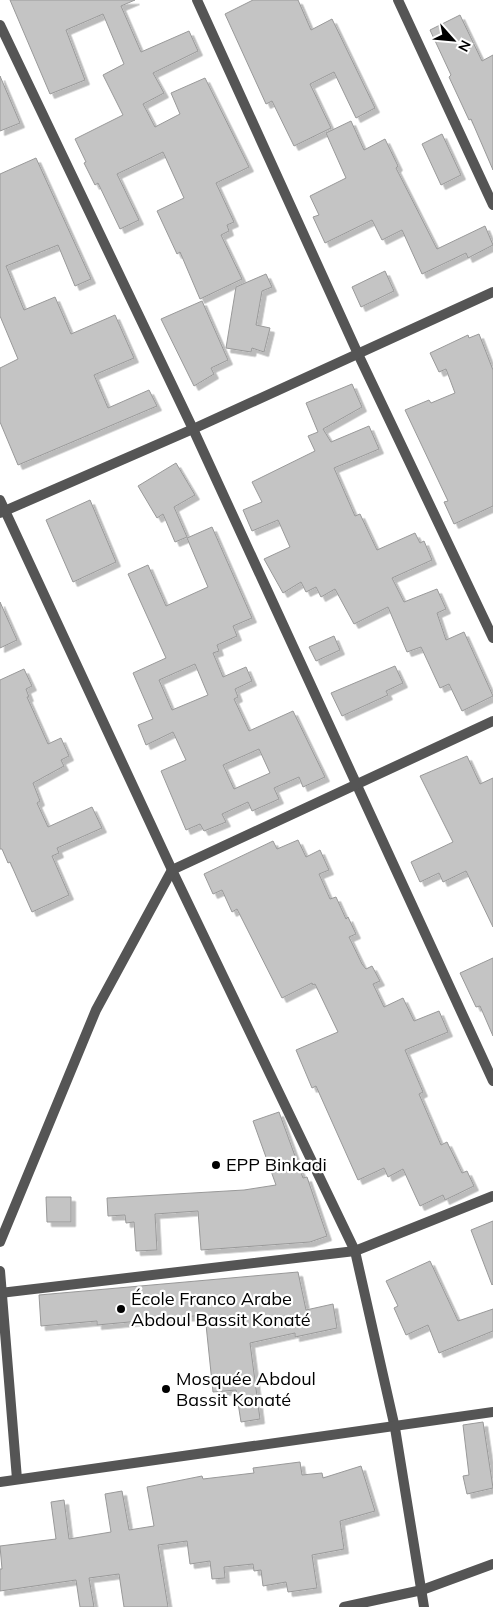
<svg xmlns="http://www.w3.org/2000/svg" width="493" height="1607" font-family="Mulish,sans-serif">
<defs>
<filter id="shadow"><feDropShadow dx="4.5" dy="4.5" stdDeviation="0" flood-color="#0004"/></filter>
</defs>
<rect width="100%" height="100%" fill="#fff"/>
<g fill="#c4c4c4" stroke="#999" fill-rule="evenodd" filter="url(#shadow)">
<path d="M10 0H135L121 6 141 52 189 31 198 51 153 73 164 93 143 104 155 127 180 114 171 93 205 78 249 167 216 183 234 222 227 225 229 231 221 235 242 279 200 299 180 252 177 254 157 211 184 198 163 152 117 174 139 220 120 229 98 183 95 185 84 163 86 162 75 139 123 115 103 75 124 64 103 14 66 30 85 80 50 94Z"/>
<path d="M253 0H298L311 30 332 19 375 108 356 118 334 72 310 84 331 128 294 146 272 101 266 104 225 14Z"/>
<path d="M460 15 482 61 493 55V170L471 119 469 120 449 77 451 75 430 30Z"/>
<path d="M0 76 20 123 0 131Z"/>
<path d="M351 121 364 150 385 139 398 166 396 168 437 249 485 226 493 245 468 258 466 253 422 274 402 230 382 240 372 220 325 243 313 217 319 215 310 196 346 178 326 133Z"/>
<path d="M442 134 461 175 441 185 422 144Z"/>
<path d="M36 158 91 279 75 286 58 245 6 266 24 310 55 297 71 334 115 315 134 358 94 375 108 408 149 390 157 406 18 465 0 422V368L18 359 0 316V174Z"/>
<path d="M385 271 394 291 361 307 352 287Z"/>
<path d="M266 274 272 287 262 291 256 325 270 328 264 352 252 348 251 352 226 348 236 287Z"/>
<path d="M202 301 228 360 211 368 214 374 194 386 161 319Z"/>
<path d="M479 334 493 370V506L454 524 444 502 448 501 405 410 429 400 431 403 455 393 446 369 439 372 430 353 468 335 469 338Z"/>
<path d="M352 384 362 407 323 429 331 442 369 426 379 449 334 468 355 516 360 514 377 550 415 533 420 543 424 541 432 560 392 578 404 602 437 589 446 609 437 613 446 640 464 632 493 696 462 711 449 684 440 688 421 647 407 652 388 607 354 624 335 589 321 597 316 587 306 592 301 582 283 593 264 559 290 547 278 520 252 531 243 510 262 502 252 482 315 451 308 436 318 432 306 403Z"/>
<path d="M176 463 195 495 174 507 187 537 175 542 163 514 157 518 138 486Z"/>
<path d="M90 500 116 562 73 582 46 520Z"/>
<path d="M212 527 252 618 233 626 237 636 217 645 219 651 213 653 223 677 246 667 252 681 235 689 238 697 234 699 249 731 293 711 325 777 303 787 299 777 274 788 279 799 252 811 248 802 222 814 226 822 204 831 200 824 186 830 161 771 186 760 173 732 146 745 138 725 153 719 133 673 166 658 128 574 148 565 166 606 208 587 187 538ZM195 664 208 695 172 710 159 680ZM259 749 270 773 234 789 223 765Z"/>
<path d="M0 602 17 640 0 648Z"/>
<path d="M334 636 340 650 316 661 309 647Z"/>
<path d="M395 666 403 683 386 691 388 695 342 716 331 693Z"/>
<path d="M24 669 32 686 26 689 29 697H27L48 744 61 738 69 756 61 760 64 766 33 783 40 801 37 803 48 827 92 807 102 828 57 848 59 853 52 856 69 895 32 912 10 862 8 863 2 849H0V680Z"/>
<path d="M467 756 480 784 493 778V927L466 871 443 882 439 873 420 882 411 862 453 842 420 776Z"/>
<path d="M298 840 306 857 320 850 329 870 319 874 330 899 336 897 346 919 348 917 356 934 349 937 362 964 366 969 372 966 380 981 373 984 384 1007 403 998 414 1021 439 1011 448 1032 405 1050 423 1092 419 1094 441 1145 447 1142 462 1173 467 1171 474 1186 445 1200 443 1195 420 1206 403 1169 388 1177 384 1168 358 1180 316 1086 312 1088 296 1050 338 1032 315 984 313 985 312 983 282 998 237 909 232 912 222 890 213 894 204 874 273 841 277 849Z"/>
<path d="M493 958V1036L480 1006 476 1007 460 973Z"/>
<path d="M279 1112 303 1178 307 1177 327 1236 310 1242 201 1250 198 1211 155 1214 157 1250 136 1251 134 1222 126 1223 125 1215 108 1216 107 1198 244 1190 276 1185 253 1121Z"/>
<path d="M46 1197H71V1222H47Z"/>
<path d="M493 1221V1284L492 1285 471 1230Z"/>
<path d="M430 1261 458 1321 493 1309V1331L439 1353 428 1325 406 1335 394 1308 398 1306 386 1281Z"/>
<path d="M298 1272 306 1310 333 1304 337 1328 295 1337V1333L250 1343 260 1419 241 1422 236 1390 213 1392 205 1315 97 1325V1321L41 1326 39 1295Z"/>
<path d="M483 1422 493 1488 467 1494 463 1476 469 1475 463 1425Z"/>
<path d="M300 1462 302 1475 322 1473 323 1478 361 1466 375 1511 340 1521 344 1549 312 1555 317 1588 288 1592 286 1582 263 1586 261 1570 254 1571 253 1564 224 1567 225 1578 212 1579 210 1561 190 1564 187 1541 158 1545 168 1607H124L119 1574 89 1578 94 1607H80L76 1580 0 1591V1569H2L0 1546 56 1539 51 1502 64 1500 69 1539 111 1532 105 1494 122 1491 129 1530 154 1526 147 1487 202 1476 203 1479 254 1473 253 1468Z"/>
</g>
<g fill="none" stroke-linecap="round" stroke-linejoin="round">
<g stroke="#555" stroke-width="10">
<path d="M197 0 358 354 493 638"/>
<path d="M398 0 493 205"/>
<path d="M0 25 193 429 493 1081"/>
<path d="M0 500 172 870 355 1251 395 1428 424 1607"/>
<path d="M0 513 193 429 493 292"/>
<path d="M0 1242 96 1010 172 870 493 721"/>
<path d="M0 1271 17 1479"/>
<path d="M0 1293 355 1251 493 1196"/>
<path d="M0 1482 493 1412"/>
<path d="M344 1607 422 1590 493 1564"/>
</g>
</g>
<g fill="#000" stroke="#fff" stroke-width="2">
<circle cx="216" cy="1165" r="5"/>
<circle cx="121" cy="1309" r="5"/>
<circle cx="166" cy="1389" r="5"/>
</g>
<g text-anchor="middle" stroke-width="4.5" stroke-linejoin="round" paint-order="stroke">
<g font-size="18" fill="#000" stroke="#fff" text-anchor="start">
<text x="226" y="1171">EPP Binkadi</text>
<text x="131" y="1305">École Franco Arabe<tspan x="131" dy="21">Abdoul Bassit Konaté</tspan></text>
<text x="176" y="1385">Mosquée Abdoul<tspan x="176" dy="21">Bassit Konaté</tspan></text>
</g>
</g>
<g transform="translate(453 40) rotate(117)" stroke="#ffffff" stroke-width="4" paint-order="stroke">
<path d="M0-4L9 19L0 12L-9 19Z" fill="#000000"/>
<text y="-8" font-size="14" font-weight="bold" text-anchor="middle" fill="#000000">N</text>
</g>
</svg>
